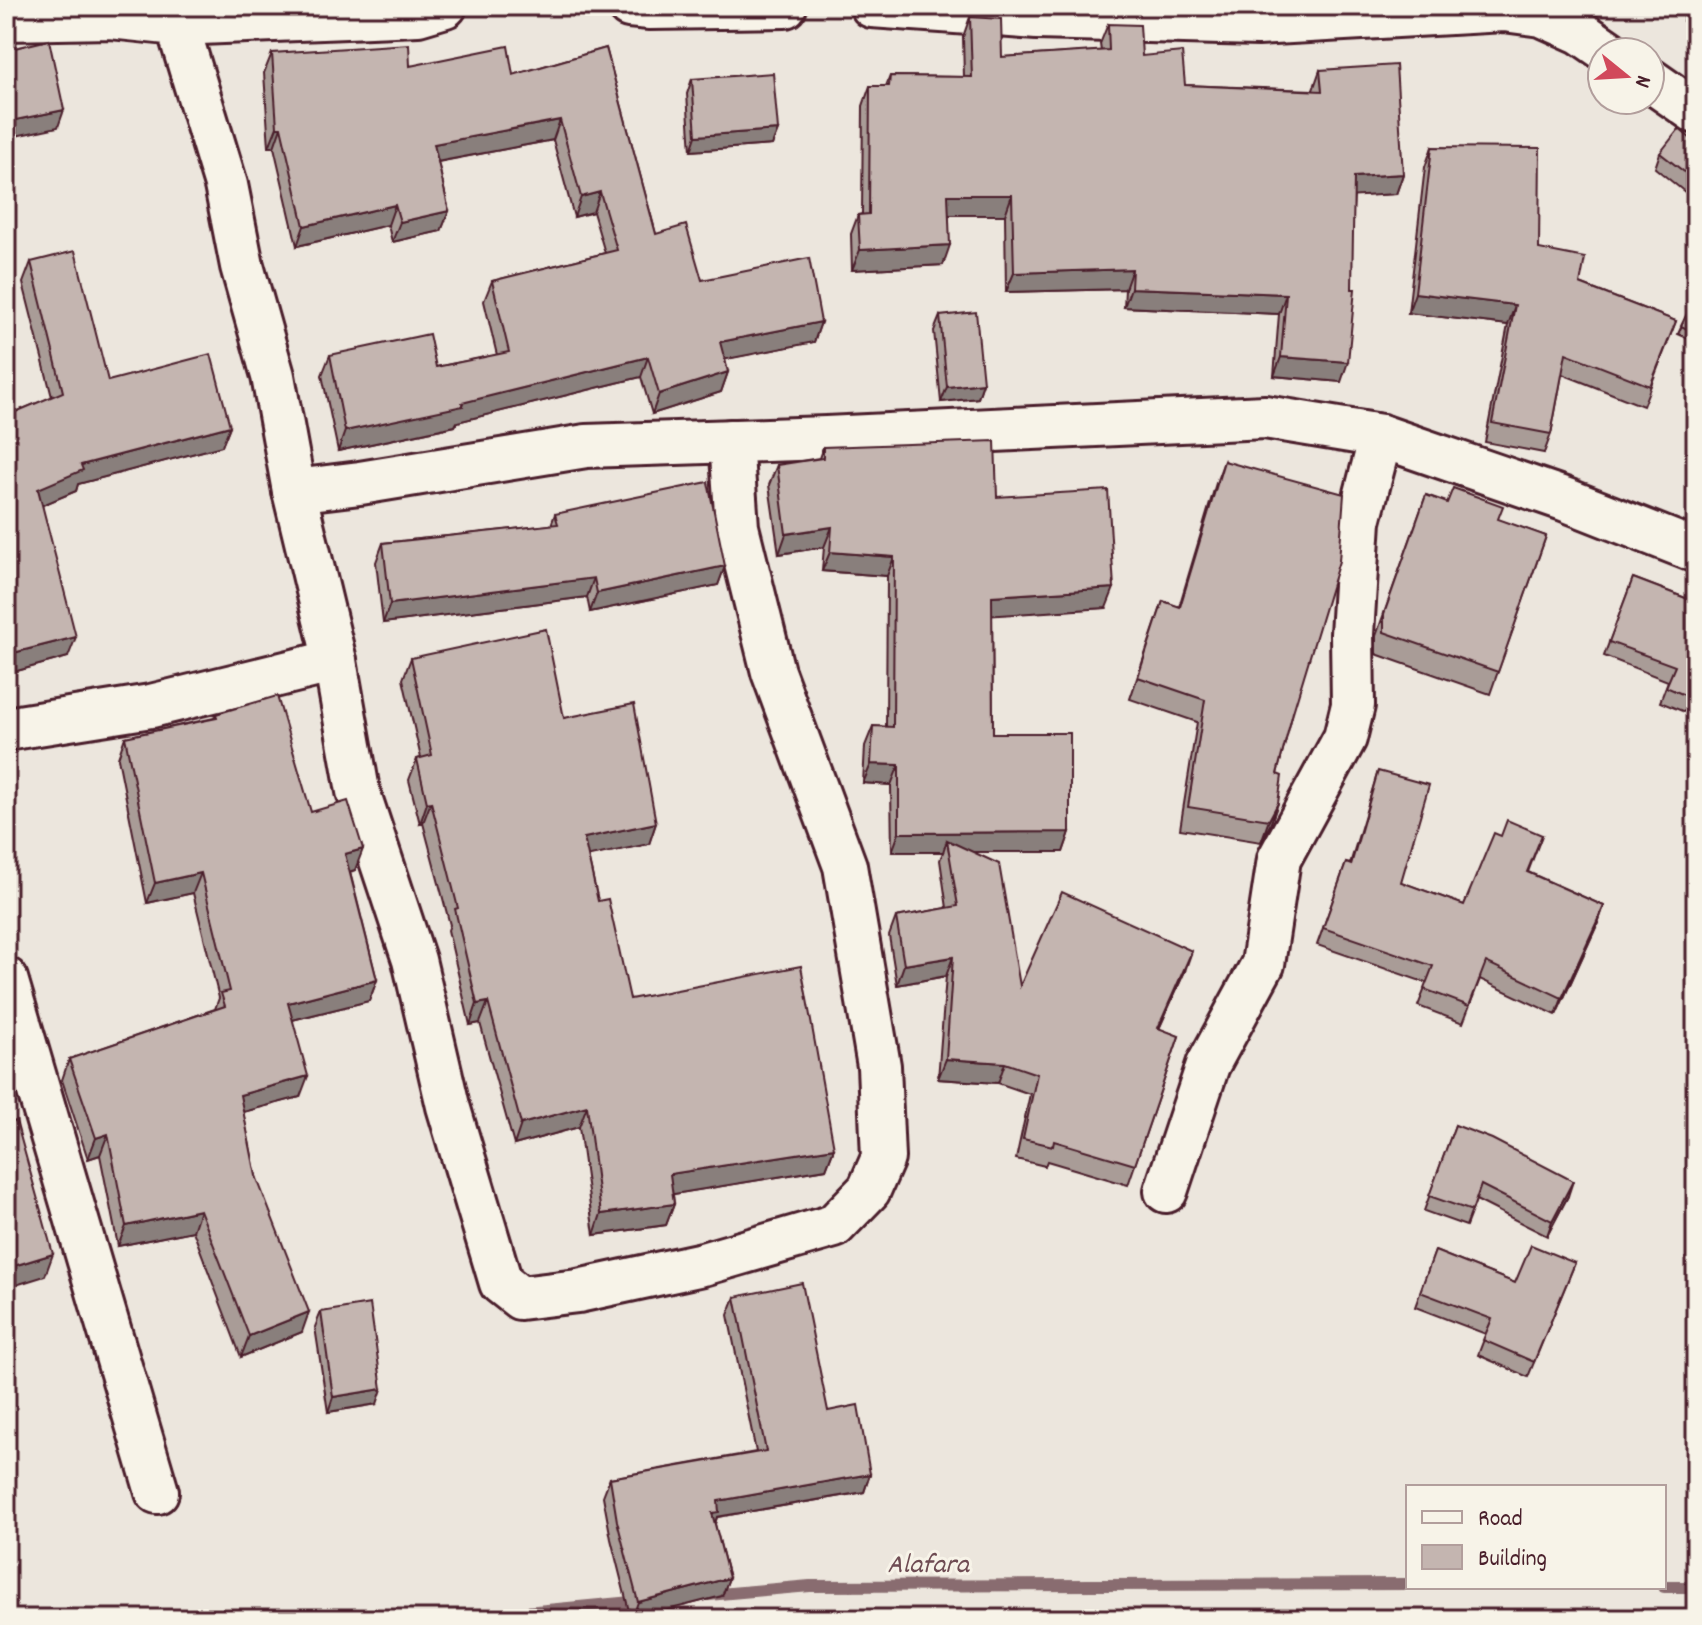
<svg xmlns="http://www.w3.org/2000/svg" width="1702" height="1625" font-family="Dekko,sans-serif">
<rect width="100%" height="100%" fill="#ece6dd"/>
<filter id="ink" filterUnits="userSpaceOnUse"><feTurbulence type="fractalNoise" baseFrequency=".0125" numOctaves="2"/><feDisplacementMap in="SourceGraphic" scale="16" xChannelSelector="R" yChannelSelector="G"/><feConvolveMatrix kernelMatrix="1 2 1 2 8 2 1 2 1" color-interpolation-filters="sRGB"/></filter>
<g filter="url(#ink)">
<g fill="none" stroke-linecap="round" stroke-linejoin="round">
<g stroke="#896c6f" stroke-width="12">
<path d="M1664 1587H1696"/>
<path d="M708 1595 810 1586 1408 1584"/>
<path d="M450 1619 642 1601"/>
</g>
<defs>
<g id="minor">
<path d="M629 6 650 8 785 6"/>
<path d="M872 6 1037 18 1258 24 1504 10 1542 15 1580 32 1609 52"/>
<path d="M6 19 110 17 177 24 418 14 445 6"/>
<path d="M177 24 226 185 242 266 273 376 294 491 335 661 358 791 414 960 448 1106 501 1283 520 1298 578 1291 703 1264 834 1226 869 1190 883 1158 879 1066 845 866 773 672 737 527 731 441"/>
<path d="M1650 80 1696 112"/>
<path d="M294 491 360 483 586 446 826 438 1265 417 1381 436 1564 499 1696 551"/>
<path d="M6 729 151 706 335 661"/>
<path d="M6 979 157 1492"/>
<path d="M1166 1191 1208 1065 1263 964 1279 859 1345 738 1353 705 1352 634 1359 521 1381 436"/>
</g>
</defs>
<use href="#minor" stroke="#4a1f2b" stroke-width="48"/>
<use href="#minor" stroke="#f7f3e8" stroke-width="42"/>
</g>
<g fill="#a99c97" stroke="#4a1f2b" stroke-width="2">
<path d="M1688 6H1696V31L1683 21Z"/>
<path d="M970 17 1002 57 1101 51 1100 44 1108 24 1142 56 1185 85 1313 90 1320 70 1403 174 1396 194 1354 196 1341 382 1274 376 1279 314 1124 307 1125 289 1006 292 1005 215H949L943 265 852 270 851 234 858 215 862 214 863 106 870 86H886L890 76 964 77 963 37Z"/>
<path d="M606 48 656 234 702 280 821 322 814 342 725 359 728 372 721 392 652 414 641 377 457 422 455 426 338 451 322 375 330 355 436 367 497 355 484 301 492 281 605 253 593 212 574 217 553 140 438 162 449 211 441 231 392 242 388 225 297 246 274 147H269L264 73 272 53 513 75Z"/>
<path d="M692 79 778 130 772 145 691 151 687 94Z"/>
<path d="M1696 143V201L1655 168 1660 153Z"/>
<path d="M1432 147 1539 249 1580 284 1676 321 1643 406 1562 374 1551 434 1544 453 1485 442 1508 325 1408 313 1425 167Z"/>
<path d="M31 262 108 381 230 426 222 446 78 484 76 491 42 505 68 657 6 674V416L52 397 23 283Z"/>
<path d="M1696 295V342L1678 334Z"/>
<path d="M940 316 983 383 978 398 941 402 934 331Z"/>
<path d="M823 447 997 497 1106 608 992 615 993 733 1070 832 1063 852H973L1020 986 1185 971 1159 1029 1179 1036 1128 1185 1047 1161 1045 1166 1016 1159 1030 1094 998 1083 938 1079 946 976 897 985 889 936 896 917 947 908 940 860 943 852H892L891 785 863 783 865 746 873 726 886 727 887 576 822 571 824 547 779 554 769 485 777 465 819 458Z"/>
<path d="M1224 461 1293 712 1277 774 1278 803 1270 825 1261 842 1180 829 1197 722 1130 699 1163 601 1179 607 1216 483Z"/>
<path d="M1426 495 1546 536 1490 694 1376 654V636Z"/>
<path d="M555 514 725 566 718 585 590 612 587 597 383 623 376 562 383 543 551 525Z"/>
<path d="M1633 578 1696 602V707L1692 715 1660 702 1668 681 1604 656Z"/>
<path d="M411 658 564 718 656 823 649 844 588 856 598 901 630 999 834 1148 826 1169 673 1194 674 1204 666 1225 594 1235 579 1127 514 1145 480 1023 470 1025 448 930 450 925 423 823 420 824 409 780 417 759 421 758 403 679Z"/>
<path d="M216 714 311 812 355 870 350 872 377 980 369 1001 292 1020 300 1097 243 1112 256 1176 302 1332 241 1357 193 1231 118 1246 100 1155 88 1159 62 1080 69 1059 215 1009 219 998 193 893 147 903 118 758 125 737 214 718Z"/>
<path d="M1378 771 1401 882 1464 905 1501 836 1542 835 1528 872 1604 906 1598 923 1556 1015 1480 979 1463 1023 1418 1006 1427 983 1317 945 1346 863 1350 864Z"/>
<path d="M1455 1125 1568 1196 1547 1236 1476 1200 1466 1226 1424 1211Z"/>
<path d="M1435 1251 1515 1283 1575 1263 1528 1377 1478 1355 1486 1334 1415 1307Z"/>
<path d="M735 1297 828 1411 870 1474 864 1492 717 1517 715 1524 729 1578 722 1596 631 1619 611 1539 603 1496 610 1478 756 1452 728 1315Z"/>
<path d="M321 1312 377 1404 328 1412 315 1327Z"/>
</g>
<g fill="#897f7b" stroke="#4a1f2b" stroke-width="2">
<path d="M64 110 58 127 6 138V122Z"/>
<path d="M560 120 553 140 426 164 434 144Z"/>
<path d="M277 127H281L274 147H269Z"/>
<path d="M778 130 772 145 691 151 696 136Z"/>
<path d="M1403 174 1396 194 1347 197 1354 177Z"/>
<path d="M600 192 593 212 574 217 581 197Z"/>
<path d="M948 195H1012L1005 215H941Z"/>
<path d="M395 205 388 225 297 246 304 226Z"/>
<path d="M449 211 441 231 392 242 400 222Z"/>
<path d="M950 245 943 265 852 270 860 250Z"/>
<path d="M1132 269 1125 289 1006 292 1014 273Z"/>
<path d="M1131 288 1286 294 1279 314 1124 307Z"/>
<path d="M1415 293 1515 305 1508 325 1408 313Z"/>
<path d="M821 322 814 342 712 362 720 342Z"/>
<path d="M648 357 641 377 457 422 455 426 338 451 345 431Z"/>
<path d="M1281 357 1348 362 1341 382 1274 376Z"/>
<path d="M728 372 721 392 652 414 659 394Z"/>
<path d="M983 383 978 398 941 402 947 387Z"/>
<path d="M230 426 222 446 78 484 76 491 31 510 38 489 81 465Z"/>
<path d="M832 527 824 547 779 554 786 534Z"/>
<path d="M830 552 894 557 887 576 822 571Z"/>
<path d="M725 566 718 585 590 612 597 593Z"/>
<path d="M594 578 587 597 383 623 390 604Z"/>
<path d="M1114 588 1106 608 985 616 992 596Z"/>
<path d="M76 637 68 657 6 674 13 653Z"/>
<path d="M871 764 899 765 891 785 863 783Z"/>
<path d="M431 802 423 823 420 824 427 803Z"/>
<path d="M1278 803 1270 825 1261 842 1269 820Z"/>
<path d="M656 823 649 844 576 859 584 838Z"/>
<path d="M1070 832 1063 852H949L947 840 943 852H892L899 833Z"/>
<path d="M363 849 355 870 338 875 345 854Z"/>
<path d="M201 873 193 893 147 903 155 883Z"/>
<path d="M1604 906 1598 923 1556 1015 1562 998Z"/>
<path d="M1192 951 1185 971 1150 1048 1158 1028Z"/>
<path d="M953 957 946 976 897 985 904 965Z"/>
<path d="M377 980 369 1001 280 1023 288 1003Z"/>
<path d="M488 1002 480 1023 470 1025 477 1004Z"/>
<path d="M946 1059 1005 1063 998 1083 938 1079Z"/>
<path d="M308 1076 300 1097 232 1115 240 1095Z"/>
<path d="M587 1106 579 1127 514 1145 521 1124Z"/>
<path d="M108 1134 100 1155 88 1159 96 1138Z"/>
<path d="M834 1148 826 1169 662 1196 670 1174Z"/>
<path d="M1573 1181 1568 1196 1547 1236 1552 1221Z"/>
<path d="M674 1204 666 1225 594 1235 601 1214Z"/>
<path d="M200 1210 193 1231 118 1246 126 1226Z"/>
<path d="M53 1254 45 1276 6 1288 7 1268Z"/>
<path d="M309 1312 302 1332 241 1357 249 1336Z"/>
<path d="M382 1389 377 1404 328 1412 333 1397Z"/>
<path d="M870 1474 864 1492 717 1517 713 1529 706 1530 718 1501Z"/>
<path d="M729 1578 722 1596 632 1619 638 1602Z"/>
</g>
<g fill="#c4b5b0" stroke="#4a1f2b" stroke-width="2">
<path d="M970 17 1001 19 1002 57 1109 50 1108 24 1140 25 1142 56 1182 52 1185 85 1322 91 1320 70 1396 65 1403 174 1354 177 1352 289H1355L1348 362 1281 357 1286 294 1131 288 1132 269 1014 273 1012 195H948L950 245 860 250 858 215 869 214 870 86H889L890 76 972 77Z"/>
<path d="M49 40 64 110 6 122V50Z"/>
<path d="M409 44 410 66 508 46 513 75 606 48 656 234 686 225 702 280 809 258 821 322 720 342 728 372 659 394 648 357 462 403 463 406 345 431 330 355 429 334 436 367 509 352 492 281 617 250 600 192 581 197 560 120 434 144 449 211 400 222 395 205 304 226 281 127H277L272 53Z"/>
<path d="M773 73 778 130 696 136 692 79Z"/>
<path d="M1679 129 1696 143V181L1660 153Z"/>
<path d="M1432 147 1540 148 1539 249 1585 258 1580 284 1676 321 1650 386 1566 353 1551 434 1492 423 1515 305 1415 293Z"/>
<path d="M75 251 108 381 211 354 230 426 81 465 83 470 38 489 76 637 13 653 6 627V416L63 392 31 262Z"/>
<path d="M1696 295V333L1681 326Z"/>
<path d="M976 312 983 383 947 387 940 316Z"/>
<path d="M995 441 997 497 1108 490 1114 588 992 596 993 733H1070V832L899 833V765L871 764 873 726 893 727 894 557 830 552 832 527 786 534 777 465 823 458V447Z"/>
<path d="M1224 461 1344 494 1339 561 1293 712 1277 774 1282 776 1278 803 1269 820 1188 807 1205 700 1138 677 1163 601 1180 607Z"/>
<path d="M708 482 725 566 597 593 594 578 390 604 383 543 558 524 555 514Z"/>
<path d="M1453 488 1503 506 1498 519 1546 536 1498 672 1384 632V614L1426 495 1447 503Z"/>
<path d="M1633 578 1696 602V700L1666 687 1675 666 1609 642Z"/>
<path d="M546 629 564 718 634 704 656 823 584 838 598 901 608 899 630 999 801 966 834 1148 670 1174 674 1204 601 1214 587 1106 521 1124 488 1002 477 1004 455 909 458 908 431 802 427 803 417 759 432 755 411 658Z"/>
<path d="M277 696 311 812 348 801 363 849 345 854 377 980 288 1003 308 1076 240 1095 256 1176 309 1312 249 1336 200 1210 126 1226 108 1134 96 1138 69 1059 225 1006 221 993 230 991 201 873 155 883 125 737 217 718 216 714Z"/>
<path d="M1378 771 1429 785 1401 882 1464 905 1494 833 1501 836 1507 820 1542 835 1527 872 1604 906 1562 998 1486 962 1469 1006 1424 989 1433 966 1323 928 1346 863 1351 865Z"/>
<path d="M947 840 999 864 1020 986 1062 892 1192 951 1158 1028 1179 1036 1135 1165 1054 1141 1053 1146 1023 1139 1037 1074 1005 1063 946 1059 953 957 904 965 896 917 958 906Z"/>
<path d="M16 1121 53 1254 7 1268 6 1264V1124Z"/>
<path d="M1455 1125 1492 1139 1573 1181 1552 1221 1481 1185 1472 1211 1429 1196Z"/>
<path d="M1531 1245 1575 1263 1534 1362 1483 1340 1492 1319 1420 1292 1435 1251 1515 1283Z"/>
<path d="M802 1283 828 1411 858 1405 870 1474 718 1501 719 1512 712 1513 729 1578 638 1602 617 1521 610 1478 766 1451 735 1297Z"/>
<path d="M370 1304 382 1389 333 1397 321 1312Z"/>
</g>
</g>
<g text-anchor="middle" stroke-width="6" stroke-linejoin="round" paint-order="stroke">
<g font-size="28" font-style="italic" fill="#6f4c53" stroke="#f7f3e8">
<text x="928" y="1572">Alafara</text>
</g>
</g>
<rect width="1702" height="1625" fill="none" stroke="#f7f3e8" stroke-width="32"/>
<rect x="16" y="16" width="1670" height="1593" fill="none" stroke="#4a1f2b" stroke-width="3" filter="url(#ink)"/>
<rect x="1406" y="1485" width="260" height="104" fill="#f7f3e8" stroke="#b29e9c" stroke-width="2"/>
<rect x="1422" y="1511" width="40" height="12" fill="#f7f3e8" stroke="#b29e9c" stroke-width="2"/>
<text x="1478" y="1525" font-size="24" fill="#4a1f2b">Road</text>
<rect x="1422" y="1545" width="40" height="24" fill="#c4b5b0" stroke="#b29e9c" stroke-width="2"/>
<text x="1478" y="1565" font-size="24" fill="#4a1f2b">Building</text>
<g transform="translate(1626 76) rotate(108)"><circle r="38" fill="#f7f3e8" stroke="#b29e9c" stroke-width="2"/>
<path d="M0-6L14 30L0 20L-14 30Z" fill="#d1495b"/>
<text y="-12" font-size="22" font-weight="bold" text-anchor="middle" fill="#4a1f2b">N</text>
</g>
</svg>
